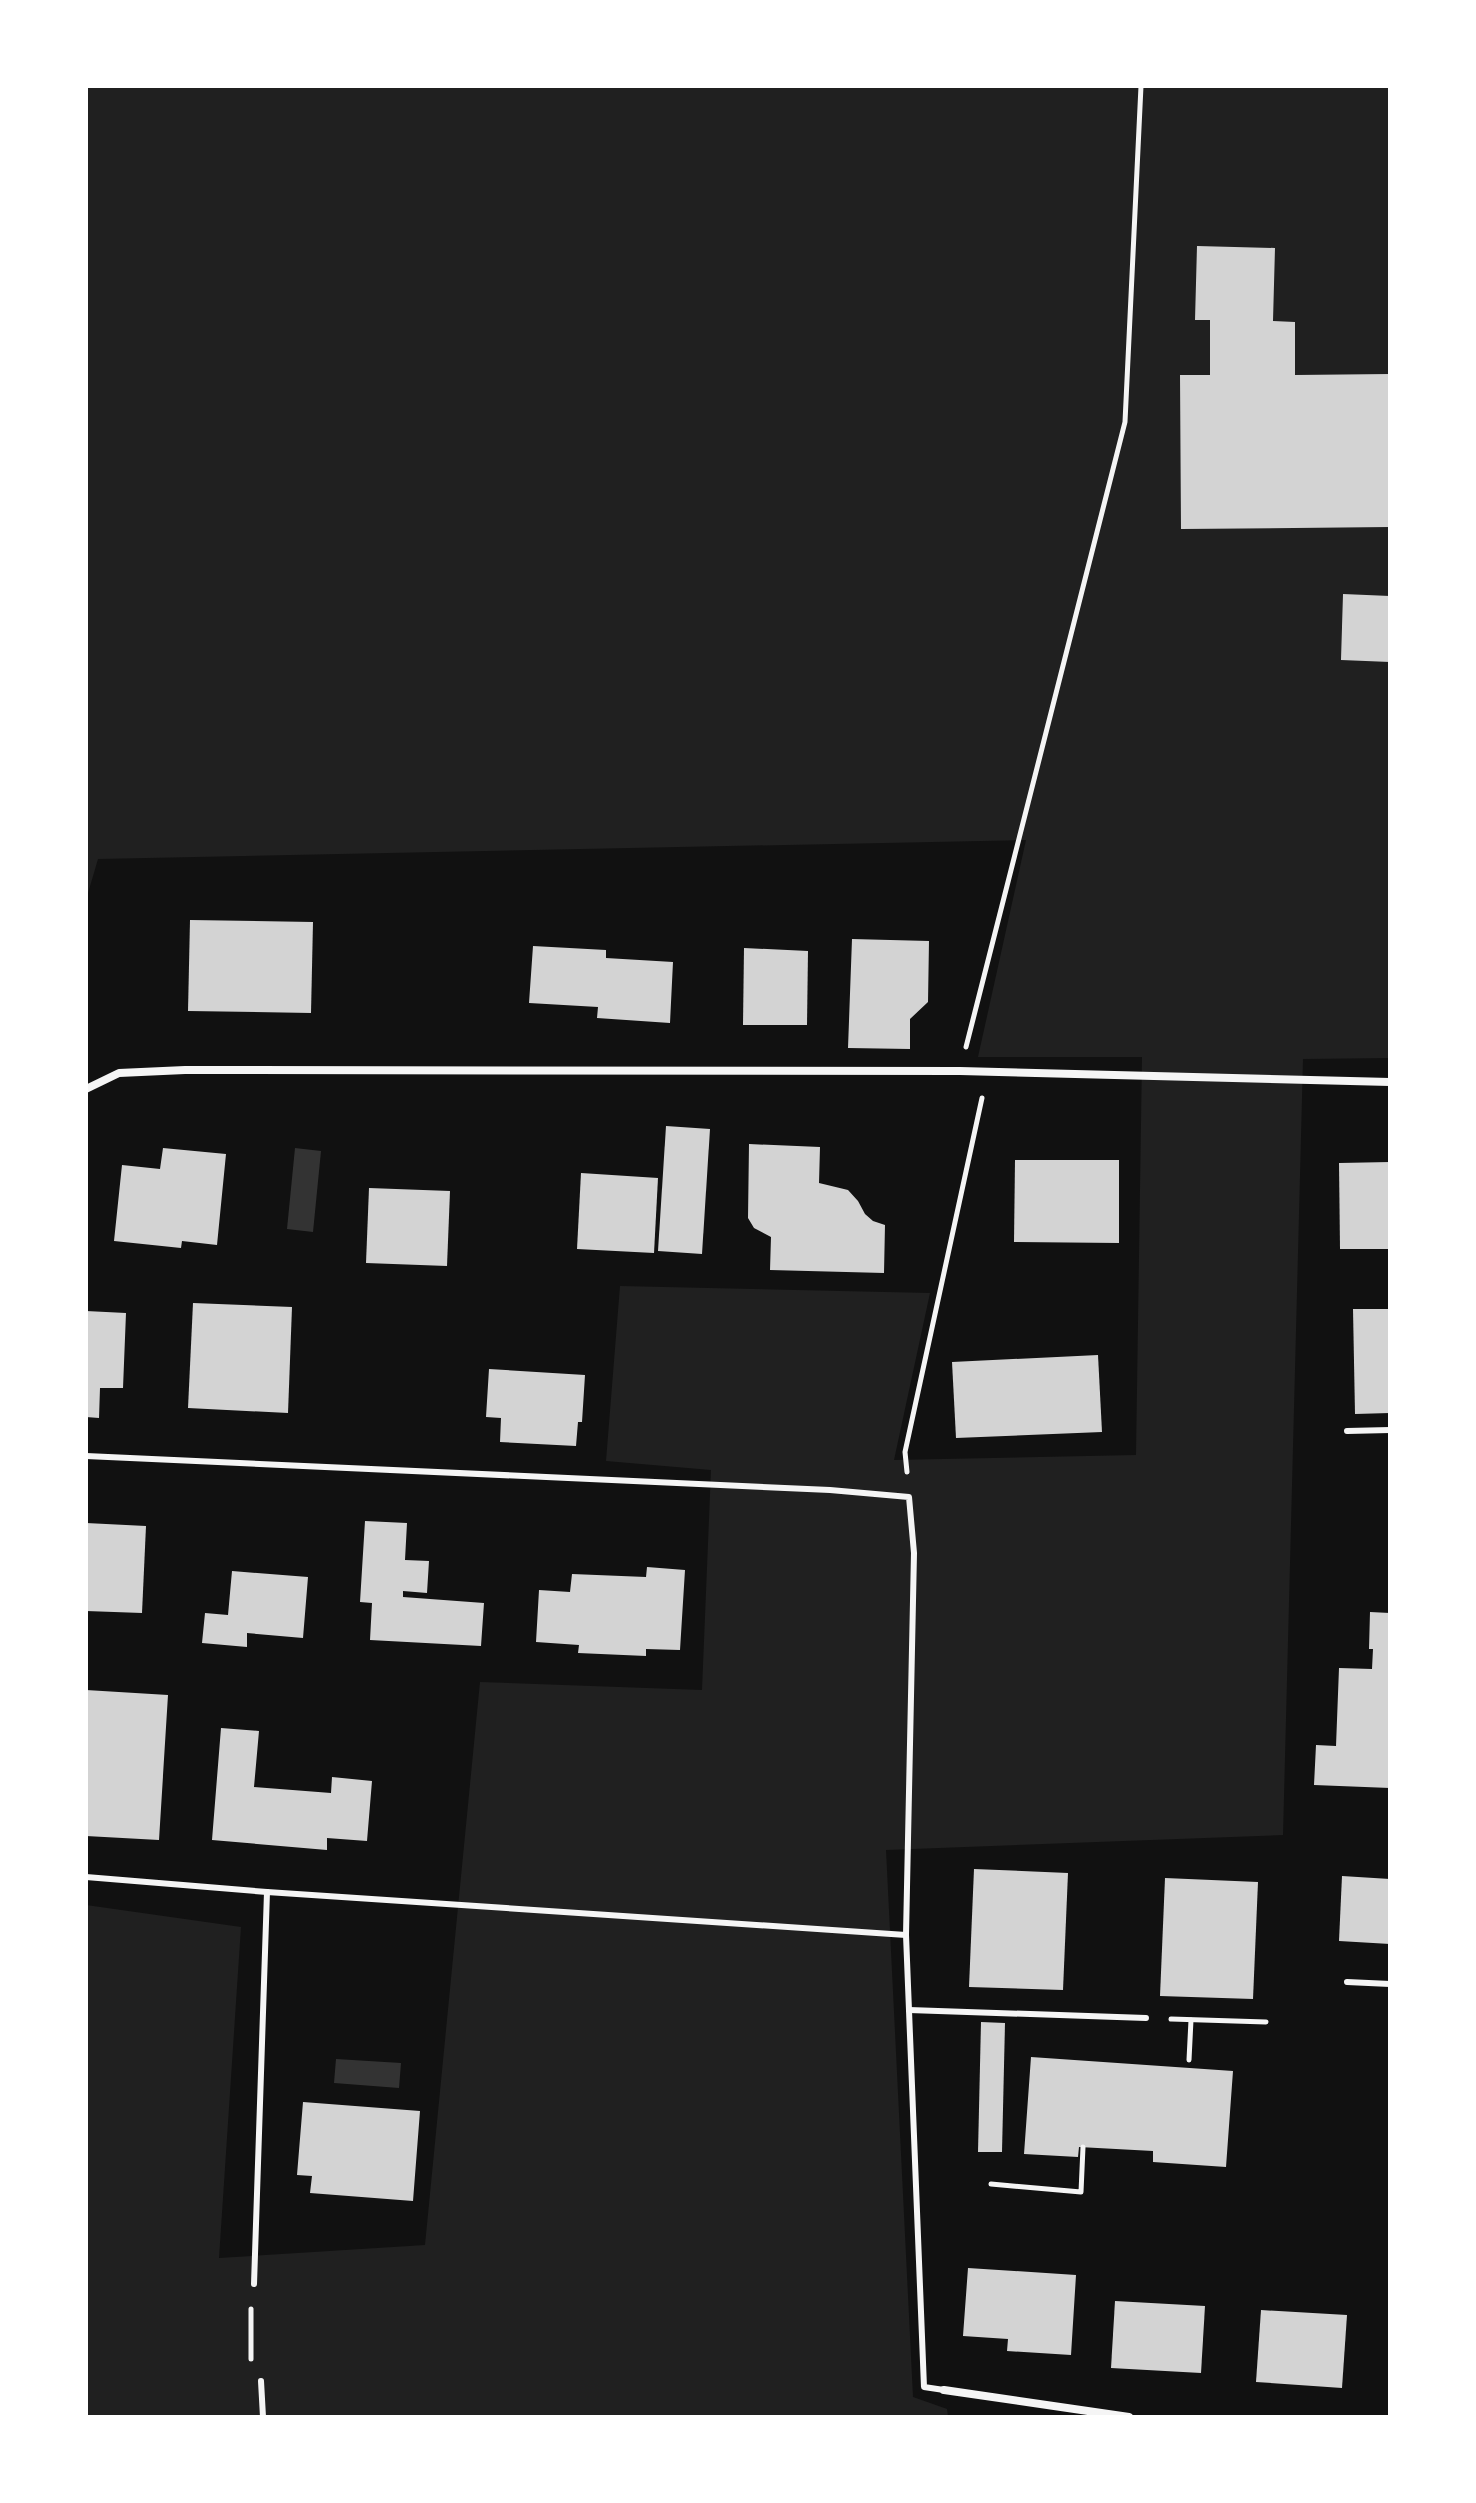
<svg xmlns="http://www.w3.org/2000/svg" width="1476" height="2503" font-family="'Asap Condensed',sans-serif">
<rect width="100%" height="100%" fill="#111"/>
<path fill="#202020" d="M86 86H1390V1058L1303 1059 1283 1835 886 1850 913 2397 947 2409 948 2417H86V1905L241 1927 219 2258 425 2245 480 1682 702 1690 711 1470 606 1461 620 1286 930 1293 894 1460 1136 1455 1142 1057H978L1026 840 98 859 86 900Z"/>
<g fill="#333">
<path d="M295 1148 321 1151 313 1232 287 1229Z"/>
<path d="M336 2059 401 2063 399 2088 334 2083Z"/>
</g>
<g fill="#d3d3d3">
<path d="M1197 246 1275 248 1273 321 1295 322V375L1390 374V527L1181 529 1180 375H1210V320H1195Z"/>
<path d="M1343 594 1390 596V662L1341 660Z"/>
<path d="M190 920 313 922 311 1013 188 1011Z"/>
<path d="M852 939 929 941 928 1002 910 1019V1049L848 1048Z"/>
<path d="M533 946 606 950V958L673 962 670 1023 597 1018 598 1007 529 1003Z"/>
<path d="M744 948 808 951 807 1025H743Z"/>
<path d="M666 1126 710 1129 702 1254 658 1251Z"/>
<path d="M749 1144 820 1147 819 1183 848 1190 858 1201 865 1214 873 1221 885 1225 884 1273 770 1270 771 1237 754 1228 748 1218Z"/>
<path d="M163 1148 226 1154 217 1245 182 1241 181 1248 114 1241 122 1165 160 1169Z"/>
<path d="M1015 1160H1119V1243L1014 1242Z"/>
<path d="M1390 1162V1249H1340L1339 1163Z"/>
<path d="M581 1173 658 1178 654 1253 577 1249Z"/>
<path d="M369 1188 450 1191 447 1266 366 1263Z"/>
<path d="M193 1303 292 1307 288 1413 188 1408Z"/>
<path d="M1353 1309H1390V1413L1355 1414Z"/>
<path d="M86 1311 126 1313 123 1388H100L99 1418 86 1417Z"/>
<path d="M1098 1355 1102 1432 956 1438 952 1362Z"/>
<path d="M489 1369 585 1375 582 1422H578L576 1446 500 1442 501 1418 486 1417Z"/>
<path d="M365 1521 407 1523 405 1560 429 1561 427 1593 403 1591V1597L484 1603 481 1646 370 1640 372 1603 360 1602Z"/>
<path d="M86 1523 146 1526 142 1613 86 1611Z"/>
<path d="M647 1567 685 1570 680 1650 646 1649V1656L578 1653 579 1645 536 1642 539 1590 570 1592 572 1574 646 1577Z"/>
<path d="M232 1571 308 1577 303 1638 247 1633V1647L202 1643 205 1613 228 1615Z"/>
<path d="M1370 1612 1390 1613V1788L1314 1785 1316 1745 1336 1746 1339 1668 1372 1669 1373 1649H1369Z"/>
<path d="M86 1690 168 1695 159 1840 86 1836Z"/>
<path d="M221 1728 259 1731 254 1787 331 1793 332 1777 372 1781 367 1841 327 1838V1850L212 1840Z"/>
<path d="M974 1869 1068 1873 1063 1990 969 1987Z"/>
<path d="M1342 1876 1390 1879V1944L1339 1941Z"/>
<path d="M1165 1878 1258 1882 1253 1999 1160 1996Z"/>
<path d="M981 2022 1005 2023 1002 2152H978Z"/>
<path d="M1031 2057 1233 2071 1226 2167 1153 2162V2151L1079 2147 1078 2157 1024 2154Z"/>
<path d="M303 2102 420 2111 413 2201 310 2193 312 2176 297 2175Z"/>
<path d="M968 2268 1076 2275 1071 2355 1007 2351 1008 2339 963 2336Z"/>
<path d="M1115 2301 1205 2306 1201 2373 1111 2368Z"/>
<path d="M1261 2310 1347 2315 1342 2388 1256 2382Z"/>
</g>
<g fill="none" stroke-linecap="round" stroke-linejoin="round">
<g stroke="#f5f5f5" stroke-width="5">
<path d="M966 1047 1125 422 1141 86"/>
<path d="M907 1472 905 1452 982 1098"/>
<path d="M1171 2019 1266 2022"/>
<path d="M1189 2060 1191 2020"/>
<path d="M991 2184 1081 2192 1083 2147"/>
<path d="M251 2309V2359"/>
</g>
<g stroke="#f5f5f5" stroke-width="6">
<path d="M1347 1431 1390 1430"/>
<path d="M86 1456 830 1490 909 1497 914 1553 906 1935 924 2387 944 2390"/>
<path d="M86 1877 267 1892 906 1935"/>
<path d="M1347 1982 1390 1984"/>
<path d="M909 2010 1146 2018"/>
<path d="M254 2284 267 1892"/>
<path d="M261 2381 263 2417"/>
</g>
<g stroke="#f5f5f5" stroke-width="8">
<path d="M86 1089 119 1073 185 1070 960 1071 1390 1082"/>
<path d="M944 2390 1129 2417"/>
</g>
</g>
<rect width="1476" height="2503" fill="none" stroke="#ffffff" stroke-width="176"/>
</svg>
